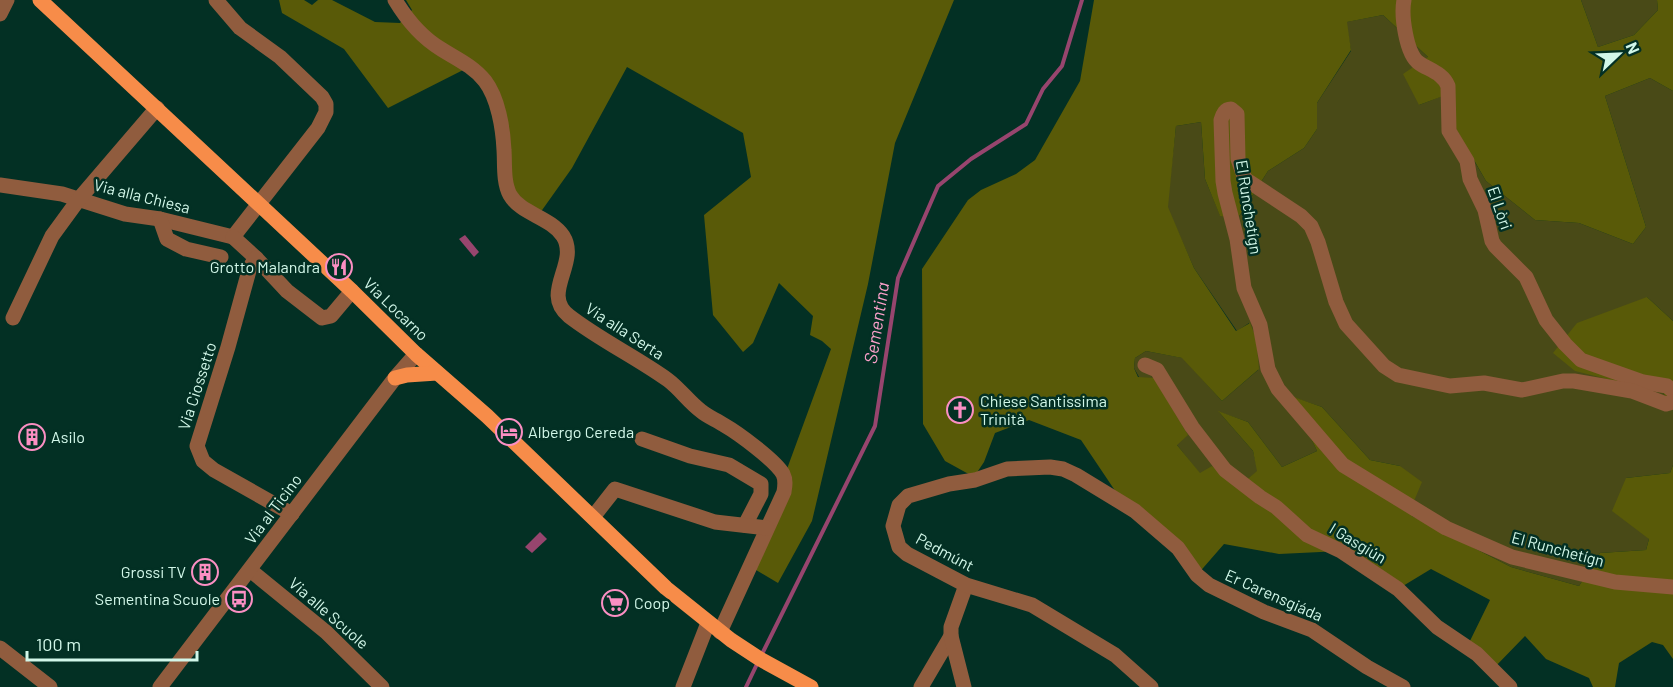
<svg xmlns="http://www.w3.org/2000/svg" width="1673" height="687" font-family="Barlow,sans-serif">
<rect width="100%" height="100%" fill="#033024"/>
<g fill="#494a17">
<path d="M1581 0H1657L1658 10 1634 35 1598 47Z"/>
<path d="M1383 15 1428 57 1419 105 1455 91 1456 130 1486 181 1535 220 1579 223 1633 244 1646 227 1605 96 1650 78 1673 91V321L1647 297 1663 393 1673 406V465L1670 473 1626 478 1649 539 1646 550 1600 553 1579 586 1511 567 1412 516 1400 466 1370 460 1322 407 1292 397 1317 451 1282 467 1248 422 1219 412 1253 451 1258 471 1238 487 1200 474 1177 445 1134 368 1135 358 1146 351 1183 358 1222 401 1258 370 1249 323 1237 331 1194 268 1167 207 1176 126 1201 122 1205 179 1220 215 1238 218 1268 171 1304 148 1317 129V103L1351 51 1346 22Z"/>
</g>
<g fill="#595a08">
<path d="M279 0H304L312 5 318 0H332L375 22 400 23 412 10 406 0H954L895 143 868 284 812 521 778 583 751 567 831 349 822 341 810 335 813 316 779 283 753 343 743 352 713 315 704 215 751 177 743 133 627 67 572 168 540 213 512 190 508 148 473 65 388 108 344 49 282 13Z"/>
<path d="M1094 0H1581L1598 47 1634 35 1658 10 1657 0H1673V91L1650 78 1605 96 1646 227 1633 244 1579 223 1535 220 1486 181 1456 129 1454 92 1419 105 1403 74 1428 57 1383 15 1347 22 1351 50 1317 103V129L1304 148 1268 171 1238 218 1220 216 1205 179 1201 122 1176 126 1168 207 1194 268 1236 331 1250 323 1256 338 1259 369 1222 401 1182 358 1146 351 1135 358 1134 368 1138 377 1154 378 1188 435 1177 445 1200 473 1212 466 1238 487 1257 471 1253 451 1218 411 1248 422 1282 467 1317 451 1291 396 1322 407 1370 460 1400 466 1422 482 1414 501 1412 516 1511 567 1579 586 1600 553 1646 550 1649 539 1612 511 1626 478 1670 473 1673 465V659L1663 645 1652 642 1619 663 1615 687H1593L1589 678 1546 659 1525 636 1492 670 1467 647 1490 600 1431 569 1398 589 1341 551 1279 554 1224 544 1197 575 1124 504 1081 440 1029 420 995 433 984 462 974 477 945 461 923 424 922 269 968 200 981 190 1016 174 1035 160 1080 81Z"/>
<path d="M1647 297 1673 321V406L1663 393 1575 371 1553 353 1577 323Z"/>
</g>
<g fill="#97456e">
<path d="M465 235 479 252 474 257 459 239Z"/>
<path d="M540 532 547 539 532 553 525 547Z"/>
</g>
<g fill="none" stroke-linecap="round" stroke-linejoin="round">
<g stroke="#97456e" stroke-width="4">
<path d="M761 656 875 426 898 278 938 186 971 159 1026 124 1043 89 1062 66 1082 0"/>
<path d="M746 687 758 662"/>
</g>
<g stroke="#905c3e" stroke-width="15">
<path d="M395 0C407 20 421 37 441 49 457 59 473 66 485 81 498 98 503 128 504 150 505 164 503 182 510 195 521 214 550 217 563 236 580 263 540 293 569 316 600 340 636 357 668 380 680 389 689 402 701 411 708 417 717 420 724 425 738 433 776 461 783 474 786 480 785 486 784 492L720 632"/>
<path d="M1404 0C1401 15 1406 54 1419 63 1429 70 1443 73 1448 86L1449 131 1467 161 1470 179 1485 210 1492 241 1495 246 1526 277 1546 320 1565 344 1581 360 1643 382 1667 386 1673 391"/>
<path d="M0 14 7 0"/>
<path d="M0 185 62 194 125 214 160 219 233 237 318 128 326 112V104L322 97 280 57 240 28 216 0"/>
<path d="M160 219 167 239 186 249 221 257"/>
<path d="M233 237 256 258 287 291 322 318 331 316 352 291"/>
<path d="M256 258 250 267 228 347 197 446 203 461 214 470 292 514"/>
<path d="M13 318 52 236 79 199 157 108"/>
<path d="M1145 365 1157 370 1192 427 1225 470 1260 497 1276 507 1307 535 1341 551 1398 589 1437 627 1477 654 1510 687"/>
<path d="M1673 402 1666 404 1632 391 1574 381H1563L1522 390 1484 383 1450 386 1398 375 1384 366 1346 324 1336 302 1318 242 1311 226 1301 216 1245 179 1238 159 1237 114 1231 109C1225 109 1223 114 1221 120L1223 181 1225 193 1237 239 1244 288 1260 325 1268 369 1278 389 1343 465 1446 528 1512 557 1615 582 1673 587"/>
<path d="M642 439 690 456 729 465 761 484V494L745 525"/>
<path d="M593 517 615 489 715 522 767 528"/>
<path d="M250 570 326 632 382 687"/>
<path d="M0 648 50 687"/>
<path d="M160 687 395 378 416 354"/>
<path d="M683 687 708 623"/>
<path d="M921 687 951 636"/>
<path d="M964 687 951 636V627L966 585"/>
<path d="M1151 687 1115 655 1032 605 966 585 907 554 899 547 893 526 899 505 908 496 949 484 975 480 1007 469 1050 467 1063 469 1076 475 1135 511 1178 548 1197 575 1209 585 1264 612 1312 630 1367 667 1403 687"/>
</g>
<g stroke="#f78c49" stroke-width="15">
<path d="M40 0 352 291 416 354 487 416 666 588 731 640 760 659 811 687"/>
<path d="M395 378 407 375 437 373"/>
</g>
</g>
<defs>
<symbol id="restaurant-ring" viewBox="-11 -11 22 22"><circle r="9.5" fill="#033024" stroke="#fb8fc3" stroke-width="1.5"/><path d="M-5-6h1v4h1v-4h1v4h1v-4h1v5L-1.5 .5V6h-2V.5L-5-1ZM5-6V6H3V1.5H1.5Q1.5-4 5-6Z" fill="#fb8fc3"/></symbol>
<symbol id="church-ring" viewBox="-11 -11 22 22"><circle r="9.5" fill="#033024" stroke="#fb8fc3" stroke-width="1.5"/><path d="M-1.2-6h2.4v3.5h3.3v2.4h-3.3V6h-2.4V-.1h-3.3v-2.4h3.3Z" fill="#fb8fc3"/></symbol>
<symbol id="hotel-ring" viewBox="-11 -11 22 22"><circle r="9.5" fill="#033024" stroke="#fb8fc3" stroke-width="1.5"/><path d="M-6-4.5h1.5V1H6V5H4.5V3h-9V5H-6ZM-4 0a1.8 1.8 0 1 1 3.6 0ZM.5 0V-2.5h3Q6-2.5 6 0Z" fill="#fb8fc3"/></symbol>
<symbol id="building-ring" viewBox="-11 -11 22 22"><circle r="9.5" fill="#033024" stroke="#fb8fc3" stroke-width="1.5"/><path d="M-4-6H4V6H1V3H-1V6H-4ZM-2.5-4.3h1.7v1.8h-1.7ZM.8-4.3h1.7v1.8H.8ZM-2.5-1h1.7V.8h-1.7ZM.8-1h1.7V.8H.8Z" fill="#fb8fc3"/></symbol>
<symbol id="bus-ring" viewBox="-11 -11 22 22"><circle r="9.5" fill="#033024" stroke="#fb8fc3" stroke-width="1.5"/><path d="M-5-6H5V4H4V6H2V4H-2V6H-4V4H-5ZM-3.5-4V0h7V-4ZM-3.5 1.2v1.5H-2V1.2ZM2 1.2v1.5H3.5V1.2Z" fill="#fb8fc3"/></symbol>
<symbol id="supermarket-ring" viewBox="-11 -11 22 22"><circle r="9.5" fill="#033024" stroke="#fb8fc3" stroke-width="1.5"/><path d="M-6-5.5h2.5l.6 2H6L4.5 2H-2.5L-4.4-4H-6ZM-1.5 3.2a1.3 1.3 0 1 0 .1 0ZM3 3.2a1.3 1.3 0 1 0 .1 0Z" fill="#fb8fc3"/></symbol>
</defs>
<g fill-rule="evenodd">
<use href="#restaurant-ring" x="324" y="252" width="30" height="30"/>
<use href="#church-ring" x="945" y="395" width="30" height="30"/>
<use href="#hotel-ring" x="494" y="417" width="30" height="30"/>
<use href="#building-ring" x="17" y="422" width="30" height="30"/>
<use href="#building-ring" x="190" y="557" width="30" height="30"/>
<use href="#bus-ring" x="224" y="584" width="30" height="30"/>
<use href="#supermarket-ring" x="600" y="588" width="30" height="30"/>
</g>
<g text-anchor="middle" stroke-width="5" stroke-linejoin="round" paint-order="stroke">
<g font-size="16" fill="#d2f7e9" stroke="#033024">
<text transform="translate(142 196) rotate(14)" y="6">Via alla Chiesa</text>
<text transform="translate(1249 207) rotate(81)" y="6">El Runchetígn</text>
<text transform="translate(1500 208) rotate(71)" y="6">El Lòri</text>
<text transform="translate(396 309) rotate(44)" y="6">Via Locarno</text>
<text transform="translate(625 331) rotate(33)" y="6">Via alla Serta</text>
<text transform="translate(197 386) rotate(-72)" y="6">Via Ciossetto</text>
<text transform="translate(273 509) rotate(-53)" y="6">Via al Ticino</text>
<text transform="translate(1358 543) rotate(31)" y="6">I Gasgiún</text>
<text transform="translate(1558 549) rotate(15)" y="6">El Runchetígn</text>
<text transform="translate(945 552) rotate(28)" y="6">Pedmúnt</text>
<text transform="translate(1274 595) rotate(24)" y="6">Er Carensgiáda</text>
<text transform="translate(329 613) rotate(41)" y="6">Via alle Scuole</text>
</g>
<g font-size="16" fill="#d2f7e9" stroke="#033024" text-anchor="start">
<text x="320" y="273" text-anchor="end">Grotto Malandra</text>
<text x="980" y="407">Chiese Santissima<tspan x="980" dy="18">Trinità</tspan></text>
<text x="528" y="438">Albergo Cereda</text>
<text x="51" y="443">Asilo</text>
<text x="186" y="578" text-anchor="end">Grossi TV</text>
<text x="220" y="605" text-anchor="end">Sementina Scuole</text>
<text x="634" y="609">Coop</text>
</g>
<g font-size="18" font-style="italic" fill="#fba0ca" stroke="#033024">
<text transform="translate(877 323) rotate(-81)" y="6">Sementina</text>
</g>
</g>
<g transform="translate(1619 54) rotate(67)" stroke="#033024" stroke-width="4.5" paint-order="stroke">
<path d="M0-4.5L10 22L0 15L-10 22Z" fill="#d2f7e9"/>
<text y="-9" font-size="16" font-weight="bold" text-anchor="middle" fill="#d2f7e9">N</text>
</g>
<path d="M27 651v9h170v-9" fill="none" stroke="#d2f7e9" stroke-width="3"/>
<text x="36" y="651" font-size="18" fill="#d2f7e9" stroke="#033024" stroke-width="4.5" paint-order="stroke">100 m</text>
</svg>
